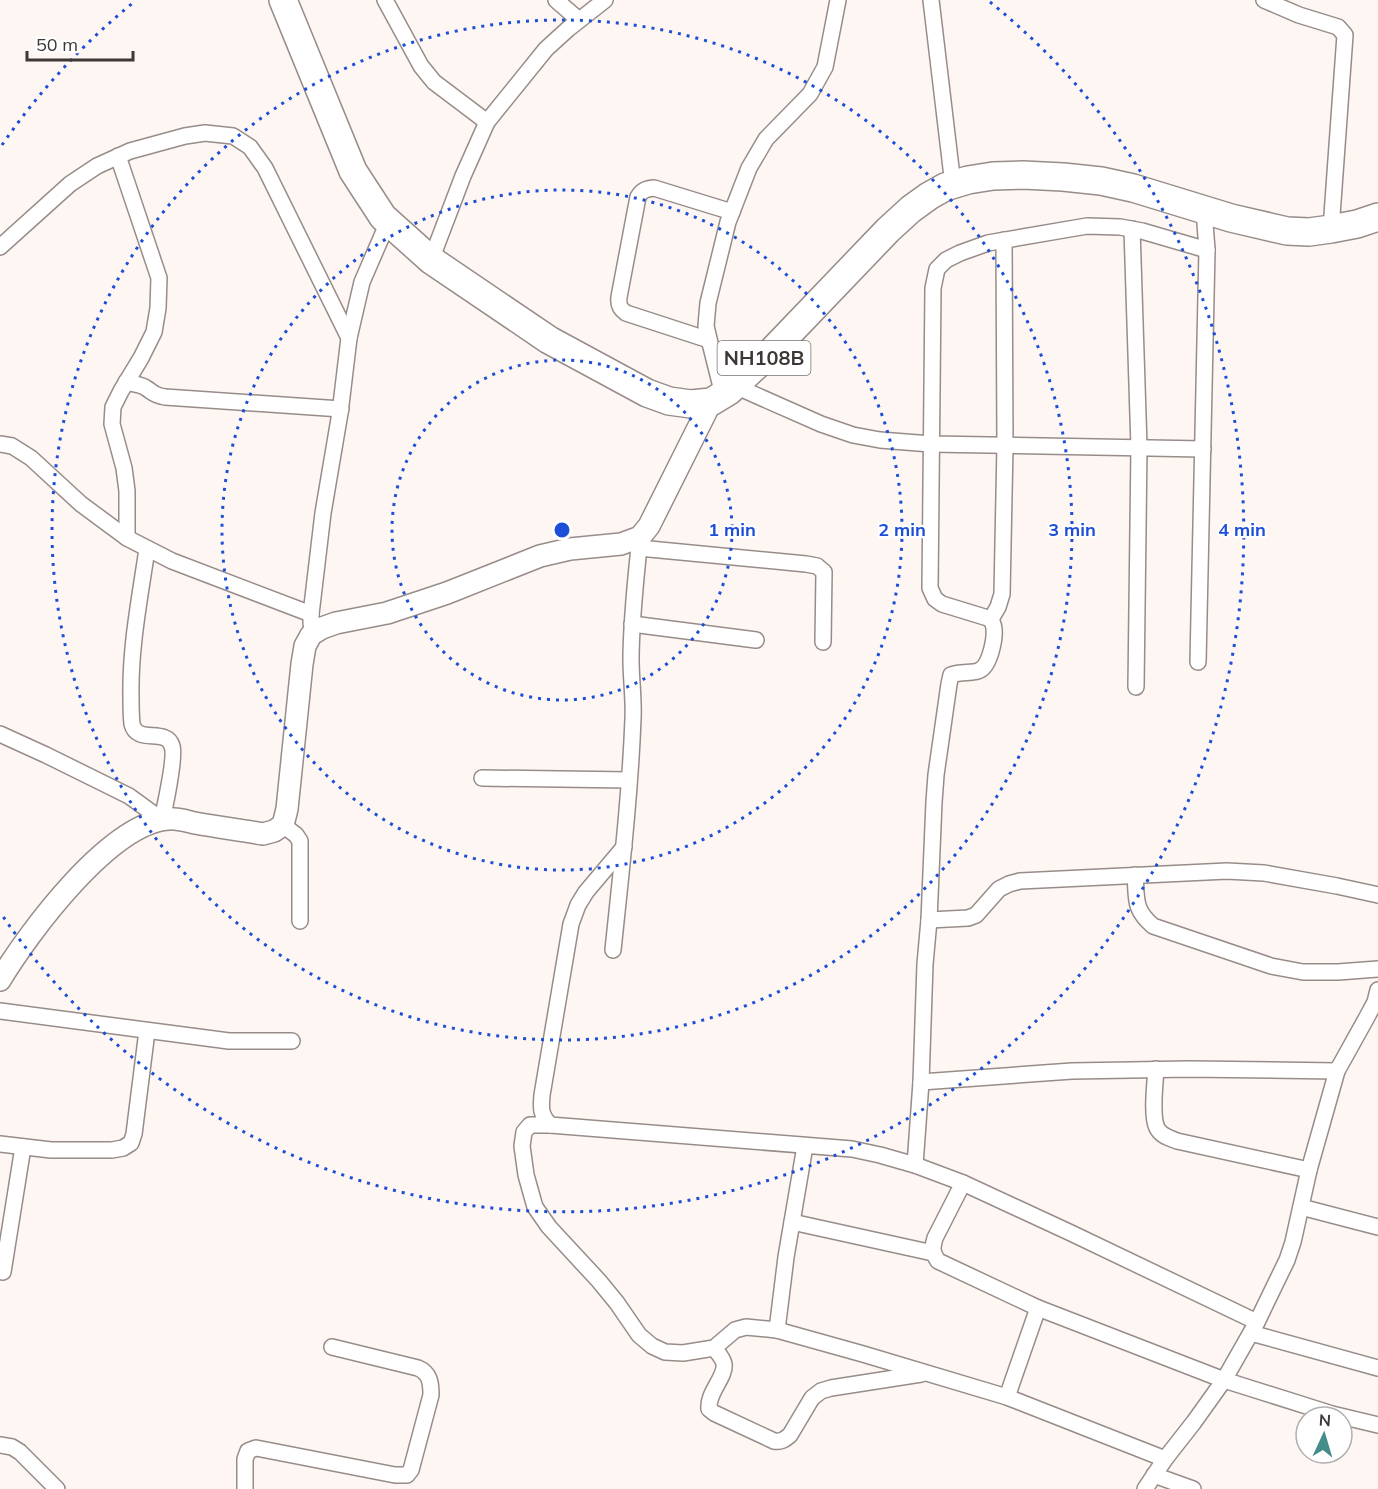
<svg xmlns="http://www.w3.org/2000/svg" width="1378" height="1489" font-family="Mulish,sans-serif">
<rect width="100%" height="100%" fill="#fef6f3"/>
<g fill="none" stroke-linecap="round" stroke-linejoin="round">
<defs>
<g id="street">
<path d="M385 0 421 66 434 82 487 122"/>
<path d="M556 0 579 20"/>
<path d="M931 0 953 185"/>
<path d="M1264 0 1299 15 1338 27 1345 35 1331 229"/>
<path d="M118 156 159 278 158 308 154 332 141 358 121 391 113 407 112 424 124 468 127 491V538"/>
<path d="M1132 229 1139 447 1136 687"/>
<path d="M0 247 70 184 97 166 130 151 185 136 205 133 233 136 250 147 265 168 349 338"/>
<path d="M431 260 463 176 487 122 546 49 568 29 605 0"/>
<path d="M709 340 626 313C620 309 618 305 619 297L638 197C642 190 646 189 654 188L732 212"/>
<path d="M126 382C132 384 141 384 146 388 154 393 154 395 165 397L341 409"/>
<path d="M735 386 821 424 853 435 880 440 931 444 1203 449"/>
<path d="M723 395 710 343 706 326 708 303 728 222 749 168 766 139 810 94 825 67 838 0"/>
<path d="M0 444 12 446 31 458 81 504 127 538 172 561 311 614V624"/>
<path d="M639 548 806 564 817 566 824 572 823 642"/>
<path d="M311 614 323 513 340 413 349 338 362 282 388 222"/>
<path d="M991 619 998 607 1002 594 1005 445 1004 240"/>
<path d="M632 624 756 640"/>
<path d="M1198 662 1207 250 1204 210"/>
<path d="M0 734 46 755 129 796 162 820C165 806 176 756 172 746 166 727 137 745 132 724 131 715 131 705 131 696 130 647 140 597 147 549"/>
<path d="M482 778 629 780"/>
<path d="M283 825 296 835 300 841V921"/>
<path d="M624 847 586 892 578 905 571 924 542 1095C541 1108 540 1114 550 1125L852 1149 880 1155 915 1165 963 1183 1071 1233 1257 1322"/>
<path d="M1135 875C1137 898 1133 909 1153 926L1271 966 1303 972H1338L1378 969"/>
<path d="M929 920 968 918 976 915 999 889 1009 884 1020 881 1227 871 1264 873 1337 886 1378 895"/>
<path d="M613 950C621 873 630 796 633 719 634 699 631 679 631 660 631 619 636 578 640 537"/>
<path d="M0 1011 229 1041H292"/>
<path d="M1156 1069C1155 1084 1151 1116 1157 1128 1161 1136 1170 1138 1177 1141L1309 1170"/>
<path d="M921 1082 1072 1071 1189 1069 1337 1071"/>
<path d="M550 1125H530L524 1132 522 1146 526 1175 535 1207 549 1227 599 1281 617 1303 639 1335 652 1346 665 1352 683 1353 714 1348 735 1330 746 1327 777 1330"/>
<path d="M0 1144 51 1150H112L123 1148 131 1143 134 1134 147 1031"/>
<path d="M805 1146 786 1257 777 1330 863 1354 1007 1397 1165 1459"/>
<path d="M915 1165 921 1082 925 964 929 920 934 802 936 775 949 684 951 675C961 671 974 674 980 670 990 665 995 639 994 629 994 625 992 622 991 619L942 604 935 599 930 588 933 288 937 269 946 260 960 253 988 243 1087 226 1120 227 1142 231 1207 250"/>
<path d="M963 1183 935 1238C932 1248 932 1252 938 1261L1038 1308 1224 1380 1332 1414 1378 1425"/>
<path d="M1301 1207 1378 1227"/>
<path d="M792 1222 933 1253"/>
<path d="M3 1272 23 1147"/>
<path d="M1251 1333 1378 1368"/>
<path d="M714 1348C717 1352 723 1358 724 1364 726 1377 707 1393 709 1409L714 1413 774 1441C781 1442 784 1440 790 1435L812 1398 821 1391 831 1388 921 1374"/>
<path d="M1007 1397 1038 1308"/>
<path d="M0 1445 12 1447 20 1452 57 1489"/>
<path d="M1154 1475 1193 1489"/>
<path d="M245 1489V1459L248 1451 256 1448 395 1475H407L411 1470 431 1395C431 1383 430 1373 418 1368L332 1347"/>
<path d="M1145 1489 1165 1459 1194 1422 1224 1380 1257 1322 1287 1260 1293 1242 1309 1170 1337 1071 1367 1017 1375 1002 1378 990"/>
</g>
<path id="secondary" d="M0 980C29 932 109 824 168 819 176 818 186 821 195 823 217 827 240 830 263 834L274 831 283 825 287 809 302 664 305 646 311 635 322 628 336 623 387 613 447 593 540 556 570 549 621 544 640 537 649 526 711 402"/>
<path id="highway" d="M283 0 353 171 383 217 431 260 549 340 647 393 669 401 691 404 711 402 729 391 774 349 888 230 911 209 929 196 945 187 968 180 993 176 1023 175 1063 177 1101 181 1133 188 1231 218 1287 231 1309 232 1331 229 1357 224 1378 217"/>
</defs>
<use href="#street" stroke="#978c88" stroke-width="18"/>
<use href="#secondary" stroke="#978c88" stroke-width="24"/>
<use href="#highway" stroke="#978c88" stroke-width="30"/>
<use href="#street" stroke="#fff" stroke-width="15"/>
<use href="#secondary" stroke="#fff" stroke-width="21"/>
<use href="#highway" stroke="#fff" stroke-width="27"/>
</g>
<g fill="none" stroke="#1d4ed8" stroke-width="3" stroke-dasharray="3 6">
<circle cx="562" cy="530" r="170"/>
<circle cx="562" cy="530" r="340"/>
<circle cx="562" cy="530" r="510"/>
<path d="M2 145A680 680 0 0 1 134 2M990 2A680 680 0 1 1 2 915"/>
</g>
<g text-anchor="middle" stroke-width="4.5" stroke-linejoin="round" paint-order="stroke">
<rect fill="#fff" stroke="#777472" stroke-width="1.5" x="717.5" y="341" width="93" height="34" rx="4.5"/>
<g font-size="20" font-weight="bold" fill="#3d3836">
<text x="764" y="365">NH108B</text>
</g>
</g>
<circle cx="562" cy="530" r="9" fill="#1d4ed8" stroke="#fff" stroke-width="3"/>
<g font-size="18" text-anchor="middle" font-weight="bold" fill="#1d4ed8" stroke="#fff" stroke-width="4.5" stroke-linejoin="round" paint-order="stroke">
<text x="732" y="536">1 min</text>
<text x="902" y="536">2 min</text>
<text x="1072" y="536">3 min</text>
<text x="1242" y="536">4 min</text>
</g>
<g transform="translate(1324 1435) rotate(4)"><circle r="28" fill="#ffffff" stroke="#b1afaf" stroke-width="1.5"/>
<path d="M0-4.5L10 22L0 15L-10 22Z" fill="#458d8a"/>
<text y="-9" font-size="16" font-weight="bold" text-anchor="middle" fill="#3d3836">N</text>
</g>
<path d="M27 51v9h106v-9" fill="none" stroke="#3d3836" stroke-width="3"/>
<text x="36" y="51" font-size="18" fill="#3d3836" stroke="#ffffff" stroke-width="4.5" paint-order="stroke">50 m</text>
</svg>
